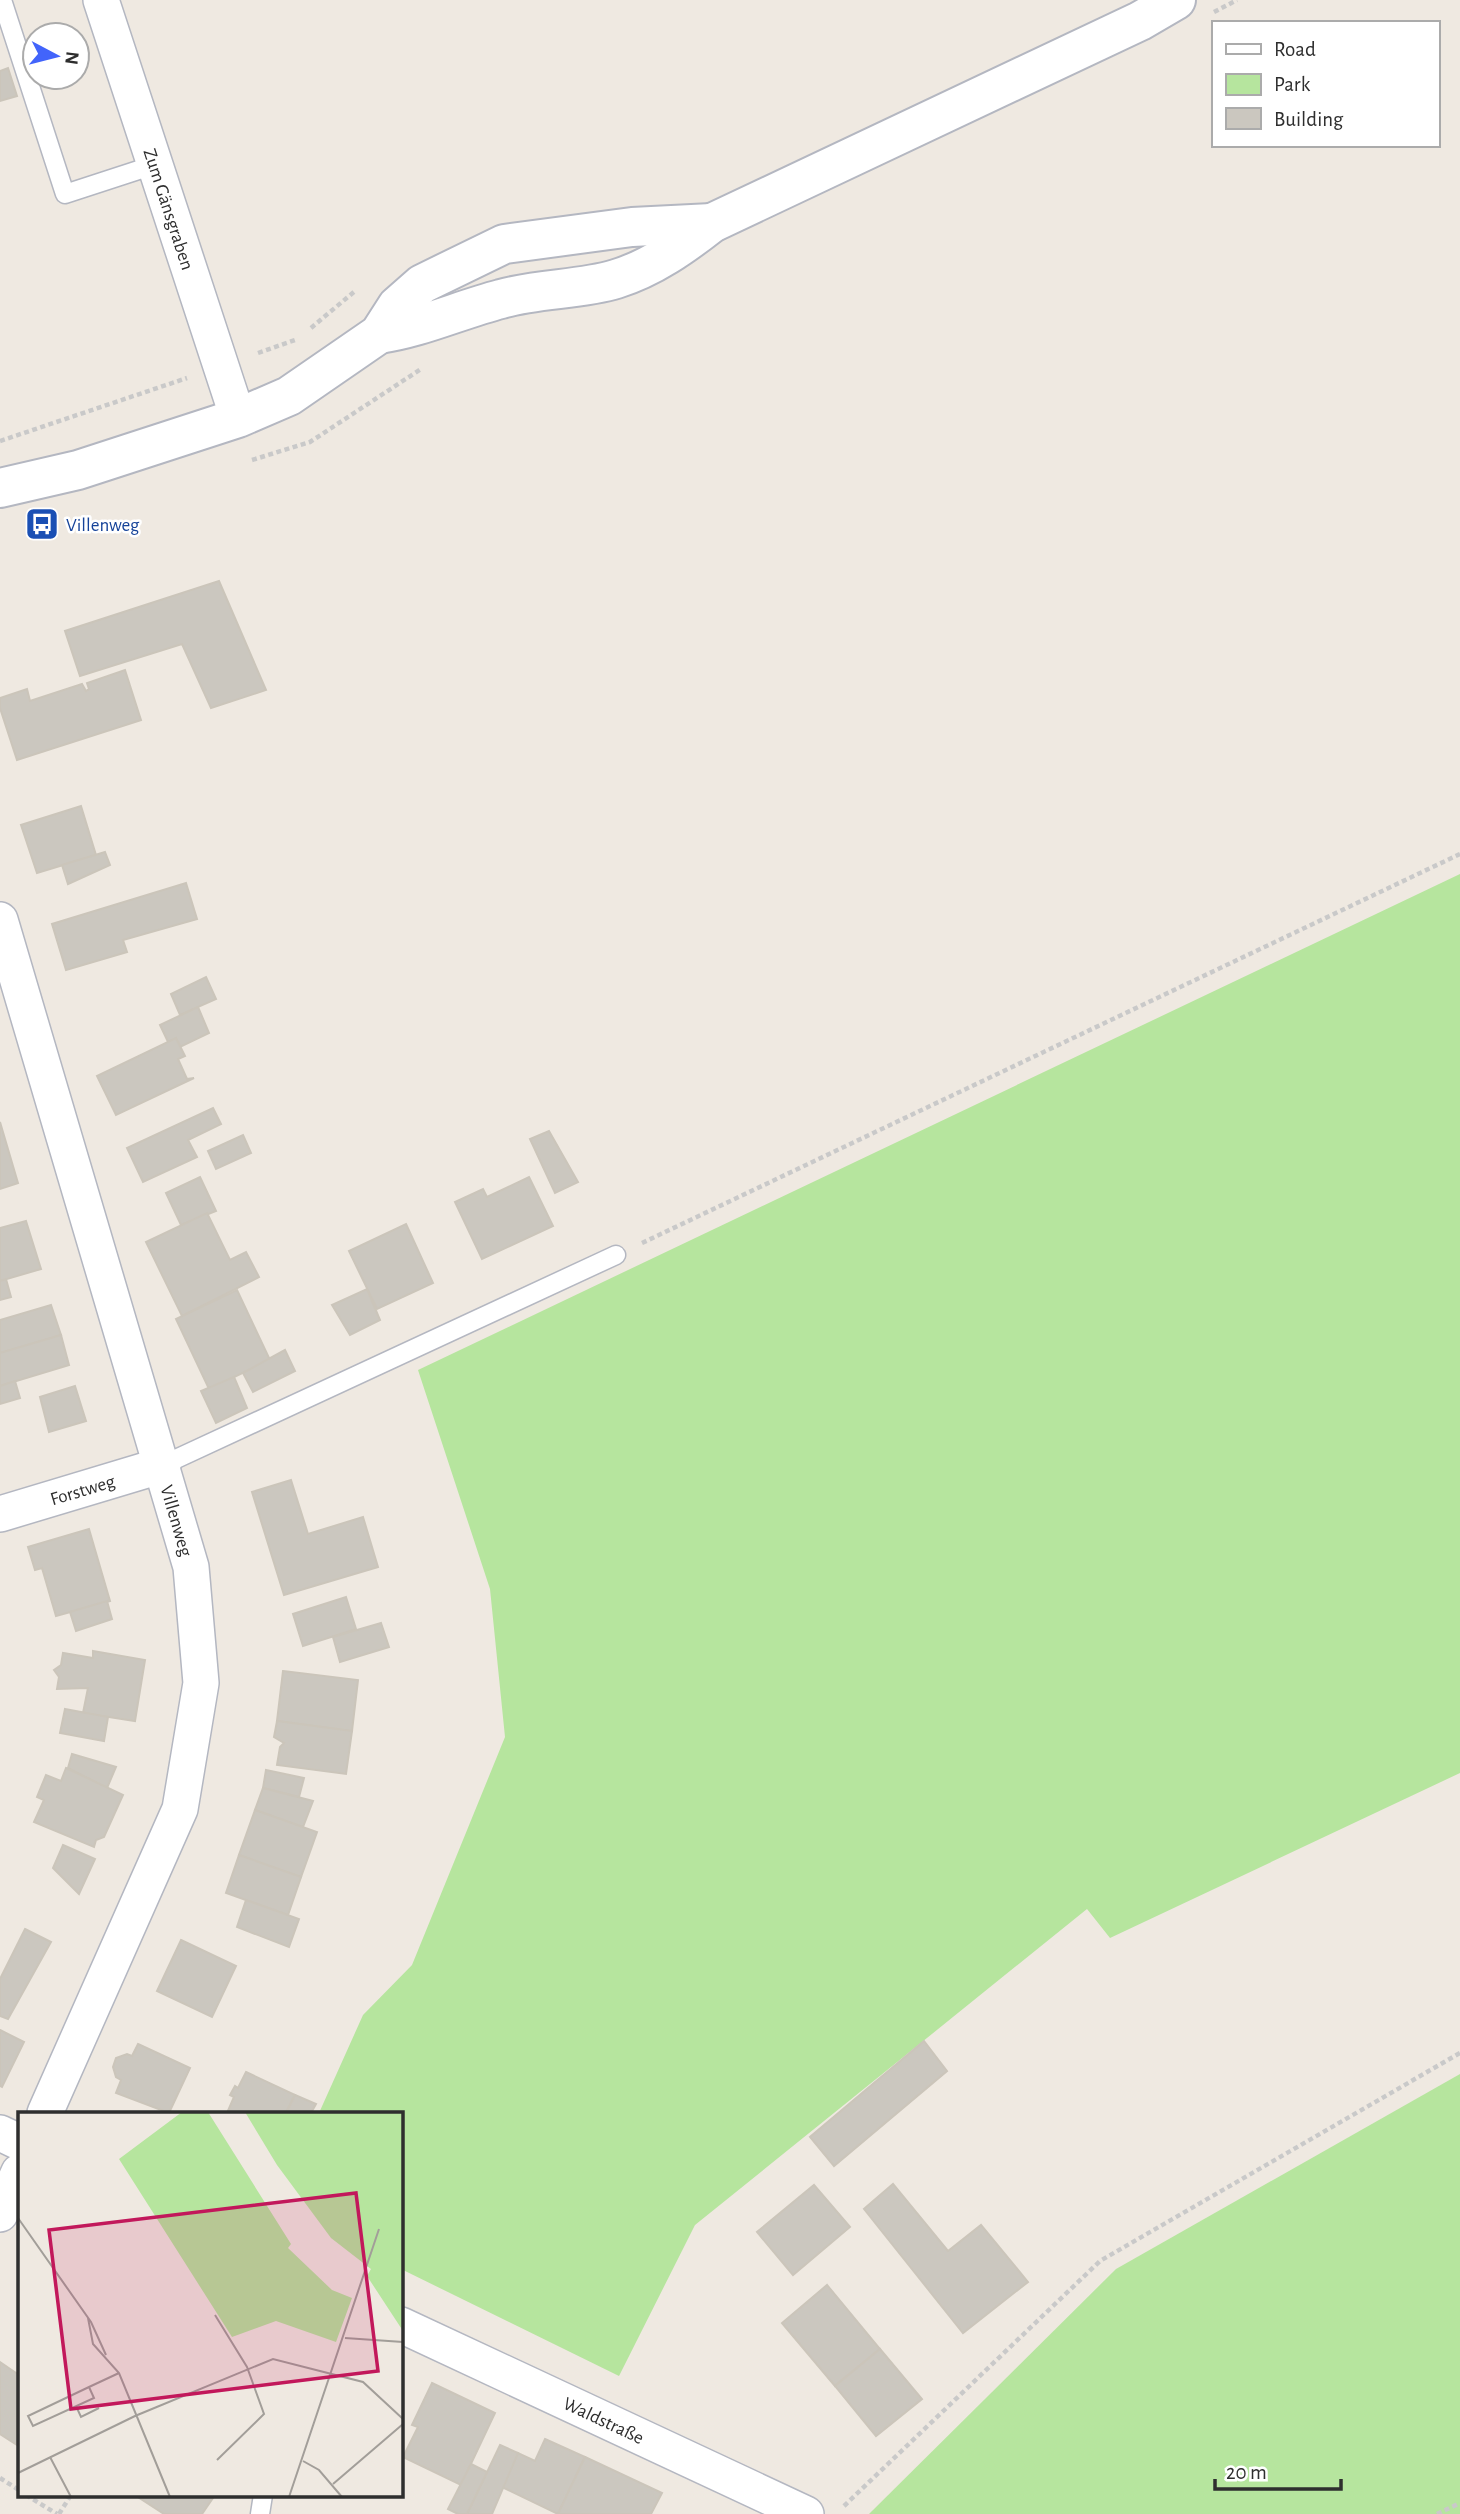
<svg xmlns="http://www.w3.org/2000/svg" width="1460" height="2514" font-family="'Alegreya Sans',sans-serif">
<rect width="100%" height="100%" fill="#efe9e1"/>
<g fill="#b6e59e">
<path d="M1460 874V1773L1110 1938 1087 1909 695 2225 619 2376 401 2269V2113H319L363 2015 412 1965 505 1737 490 1589 418 1370Z"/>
<path d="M1460 2074V2514H869L1116 2269Z"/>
</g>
<g fill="#cbc7bf" stroke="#cbc5ba" stroke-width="2">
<path d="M8 68 17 96 0 101V71Z"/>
<path d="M219 581 266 690 211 708 182 644 80 676 65 631Z"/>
<path d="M125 670 141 720 17 760 0 708V698L27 689 30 701 82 684 86 691 89 689 87 683Z"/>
<path d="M81 806 96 855 37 873 21 825Z"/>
<path d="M105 852 110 865 68 884 62 865Z"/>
<path d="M186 883 197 919 123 940 127 952 66 970 52 924Z"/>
<path d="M206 977 216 999 180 1015 171 994Z"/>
<path d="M198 1007 209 1033 180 1047 176 1038 168 1042 160 1025Z"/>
<path d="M176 1038 185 1056 178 1059 187 1079 194 1078 116 1115 97 1076Z"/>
<path d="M213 1108 221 1124 188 1140 197 1157 143 1182 127 1148Z"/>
<path d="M0 1122 18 1183 0 1189Z"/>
<path d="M549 1131 578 1182 555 1193 530 1139Z"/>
<path d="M243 1135 251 1153 216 1169 208 1151Z"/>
<path d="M200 1177 216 1211 181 1225 166 1193Z"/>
<path d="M529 1177 553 1226 482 1259 455 1202 483 1189 487 1197Z"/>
<path d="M207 1213 230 1260 246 1252 259 1277 182 1316 146 1242Z"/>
<path d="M26 1221 41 1269 0 1281V1228Z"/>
<path d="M406 1224 433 1283 377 1309 349 1251Z"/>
<path d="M6 1279 11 1297 0 1300V1281Z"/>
<path d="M367 1289 380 1320 350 1335 332 1305Z"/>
<path d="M237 1290 270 1360 209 1389 176 1319Z"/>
<path d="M51 1305 61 1335 0 1353V1320Z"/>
<path d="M61 1335 69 1365 0 1386V1353Z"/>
<path d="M285 1350 295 1371 253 1392 243 1373Z"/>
<path d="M234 1377 247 1408 216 1423 201 1391Z"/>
<path d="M15 1381 20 1398 0 1404V1386Z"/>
<path d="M75 1386 86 1421 49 1432 40 1397Z"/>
<path d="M291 1480 308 1534 363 1517 378 1567 284 1595 252 1492Z"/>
<path d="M89 1529 110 1601 56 1616 42 1568 35 1570 28 1547Z"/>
<path d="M346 1597 356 1629 303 1646 293 1614Z"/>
<path d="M107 1601 112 1619 76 1631 70 1612Z"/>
<path d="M381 1623 389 1647 340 1662 333 1637Z"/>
<path d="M93 1651 145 1660 135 1721 83 1713 88 1688 57 1689 59 1677 54 1670 61 1665 63 1653 93 1658Z"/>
<path d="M283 1671 358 1680 352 1731 277 1721Z"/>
<path d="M65 1709 108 1717 104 1741 60 1733Z"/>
<path d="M277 1721 352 1731 346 1774 277 1765 280 1747 284 1743 274 1737Z"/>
<path d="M72 1754 116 1767 107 1788 68 1768Z"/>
<path d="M66 1768 123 1795 104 1837 96 1840 94 1847 34 1822 44 1800 37 1797 46 1775 61 1781Z"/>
<path d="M266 1770 304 1778 299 1797 263 1788Z"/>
<path d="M263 1788 313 1801 303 1827 255 1810Z"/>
<path d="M255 1810 317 1832 301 1877 239 1855Z"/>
<path d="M63 1845 95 1859 79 1894 53 1868Z"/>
<path d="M239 1855 301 1877 288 1915 226 1893Z"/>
<path d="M246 1900 299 1919 289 1947 237 1927Z"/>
<path d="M25 1929 51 1942 8 2019 0 2016V1979Z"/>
<path d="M181 1940 236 1966 212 2017 157 1991Z"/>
<path d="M0 2030 24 2042 2 2087 0 2086Z"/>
<path d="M924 2041 947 2071 834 2166 810 2137Z"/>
<path d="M138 2044 190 2068 169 2113 116 2093 121 2080 116 2077 113 2067 116 2058 127 2054 132 2056Z"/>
<path d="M246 2072 295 2095 286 2113H227L234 2097 230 2095 235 2086 238 2088Z"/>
<path d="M295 2095 316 2104 311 2113H286Z"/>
<path d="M893 2184 948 2251 981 2225 1028 2282 963 2333 864 2209Z"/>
<path d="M814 2185 850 2227 793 2275 757 2232Z"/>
<path d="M827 2285 880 2349 835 2386 782 2323Z"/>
<path d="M880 2349 922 2399 876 2436 835 2386Z"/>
<path d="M0 2362 19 2375 17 2445 0 2434Z"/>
<path d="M432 2383 495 2413 461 2485 403 2457 418 2427 412 2425Z"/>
<path d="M545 2439 585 2457 558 2514 502 2487 518 2453 535 2461Z"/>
<path d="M500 2445 518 2453 492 2514H467Z"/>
<path d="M585 2457 662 2493 651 2514H558Z"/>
<path d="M471 2464 487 2472 467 2514H458L448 2509Z"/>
<path d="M140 2495H215L202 2514H164L138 2497Z"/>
</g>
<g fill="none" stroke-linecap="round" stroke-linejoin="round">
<defs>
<g id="lane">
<path d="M2 0 65 194 157 164"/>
<path d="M163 1465 616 1255"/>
<path d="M260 2514 263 2495"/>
</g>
<g id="street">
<path id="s1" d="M101 0 238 418"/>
<path id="s2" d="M0 920 191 1567 201 1683 180 1809 45 2113"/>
<path id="s3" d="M0 1514 163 1465"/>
<path d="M0 2133 19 2142"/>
<path d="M0 2214 19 2172"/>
<path id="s4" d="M401 2325 806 2514"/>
</g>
<g id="secondary">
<path d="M379 334C421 328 459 310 501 299 538 288 581 290 616 279 652 268 684 245 712 223L1140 21 1176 0"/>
<path d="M0 488 78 470 238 418 289 396 379 334 397 306 422 284 504 244 632 227 712 223"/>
</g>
</defs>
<use href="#lane" stroke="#b4b7c1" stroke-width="21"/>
<use href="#street" stroke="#b4b7c1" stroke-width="38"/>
<use href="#secondary" stroke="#b4b7c1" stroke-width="42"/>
<g stroke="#c9c9c9" stroke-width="4.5" stroke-dasharray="5 3.5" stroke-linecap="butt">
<path d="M1214 12 1237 0"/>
<path d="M311 328 355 291"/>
<path d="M258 353 295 340"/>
<path d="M0 441 187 378"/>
<path d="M252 460 310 442 421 369"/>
<path d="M642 1243 1460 854"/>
<path d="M0 2478 19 2490"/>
<path d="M26 2495 57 2514"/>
<path d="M844 2506 1100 2261 1460 2053"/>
<path d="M59 2514 71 2495"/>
<path d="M1437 2514 1460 2503"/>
</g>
<use href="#lane" stroke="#fff" stroke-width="18"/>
<use href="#street" stroke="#fff" stroke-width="35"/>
<use href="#secondary" stroke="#fff" stroke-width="38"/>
</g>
<defs>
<symbol id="bus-square" viewBox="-11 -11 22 22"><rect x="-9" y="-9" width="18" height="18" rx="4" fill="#1a4fb4" stroke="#fff"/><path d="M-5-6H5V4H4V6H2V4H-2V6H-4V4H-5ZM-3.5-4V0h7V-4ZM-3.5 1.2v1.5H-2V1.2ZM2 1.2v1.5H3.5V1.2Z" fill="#fff"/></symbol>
</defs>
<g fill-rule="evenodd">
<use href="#bus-square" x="23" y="505" width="38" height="38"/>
</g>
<g text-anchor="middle" stroke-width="5" stroke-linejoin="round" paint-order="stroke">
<g font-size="19" fill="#2e2e2e" stroke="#fff">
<text dy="7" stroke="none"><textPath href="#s1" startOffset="220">Zum Gänsgraben</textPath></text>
<text dy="7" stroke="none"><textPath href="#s3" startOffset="86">Forstweg</textPath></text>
<text dy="7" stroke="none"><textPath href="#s2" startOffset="626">Villenweg</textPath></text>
<text dy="7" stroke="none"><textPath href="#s4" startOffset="224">Waldstraße</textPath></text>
</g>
<g font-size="19" fill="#164399" stroke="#fff" text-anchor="start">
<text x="66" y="531">Villenweg</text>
</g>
</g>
<g transform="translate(18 2112)">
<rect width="385" height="385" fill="#efe9e1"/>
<path d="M164 0H190L273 132 270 136 314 178 334 186 318 230 258 209 214 225 101 47ZM227 0H385V219L349 164 353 157 313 126 259 53Z" fill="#b6e59e"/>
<path fill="none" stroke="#a29e99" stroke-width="2" d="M0 106 73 210 88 243M197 203 229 255 246 302 199 348M70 206 75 232 101 261 152 385M327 226 385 230M71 275 76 286 15 314 10 304 71 275 101 261M58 294 63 305 81 296M32 345 53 385M285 349 301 358 324 385M0 361 117 304 255 247 345 270 385 307M315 372 385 312M271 385 361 117"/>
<path fill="#c2185b" fill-opacity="0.15" stroke="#c2185b" stroke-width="3.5" d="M338 81 360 259 53 297 31 118Z"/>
<rect width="385" height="385" fill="none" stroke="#2e2e2e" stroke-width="3.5"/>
</g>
<rect x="1212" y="21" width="228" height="126" fill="#ffffff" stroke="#ababab" stroke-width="2"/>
<rect x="1226" y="44" width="35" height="10" fill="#ffffff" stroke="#ababab" stroke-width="2"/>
<text x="1274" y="56" font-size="21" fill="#2e2e2e">Road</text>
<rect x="1226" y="74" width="35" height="21" fill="#b6e59e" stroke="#ababab" stroke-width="2"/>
<text x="1274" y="91" font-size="21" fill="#2e2e2e">Park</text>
<rect x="1226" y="108" width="35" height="21" fill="#cbc7bf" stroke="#ababab" stroke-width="2"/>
<text x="1274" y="126" font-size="21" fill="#2e2e2e">Building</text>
<g transform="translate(56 56) rotate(97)"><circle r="33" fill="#ffffff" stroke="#ababab" stroke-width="2"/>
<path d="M0-5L12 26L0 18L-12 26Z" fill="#4264fb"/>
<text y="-10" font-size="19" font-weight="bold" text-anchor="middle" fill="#2e2e2e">N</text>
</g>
<path d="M1215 2479v10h126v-10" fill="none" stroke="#2e2e2e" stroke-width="3.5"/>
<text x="1226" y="2479" font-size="21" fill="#2e2e2e" stroke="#ffffff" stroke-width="5" paint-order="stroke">20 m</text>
</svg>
